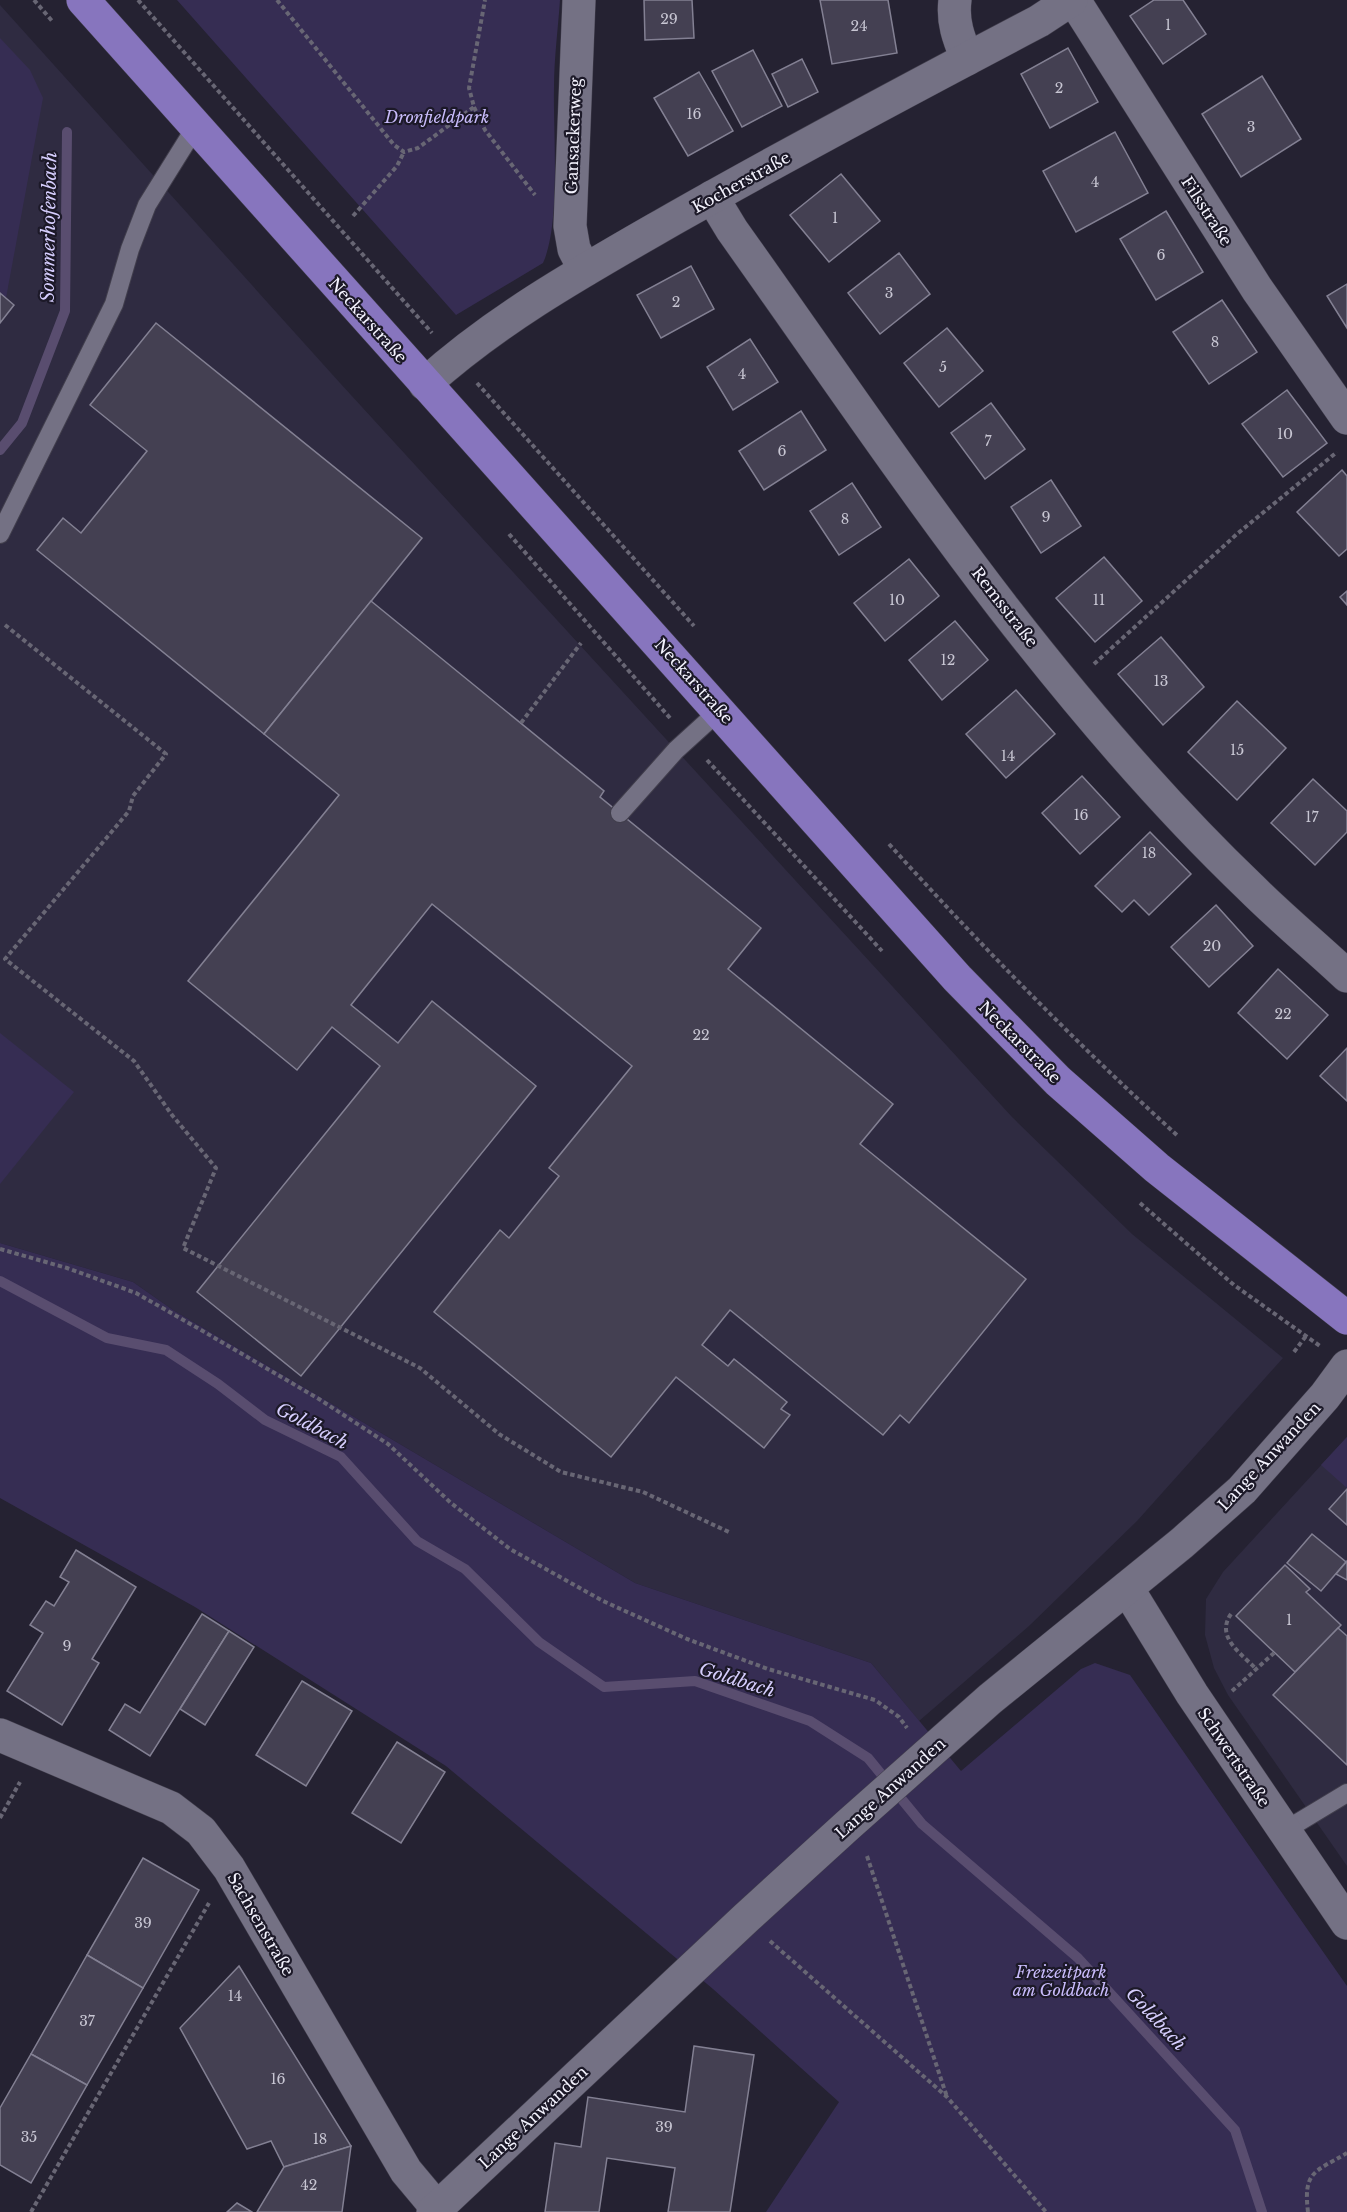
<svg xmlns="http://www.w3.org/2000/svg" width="1347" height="2212" font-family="'Libre Baskerville',serif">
<rect width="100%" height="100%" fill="#252232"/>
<g fill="#2f2b41">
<path d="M0 5 340 383 1012 1117 1132 1234 1283 1358 1137 1521 1029 1626 919 1721 871 1663 635 1583 173 1310 133 1282 0 1243Z"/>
<path d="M1347 1437V1866L1228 1695 1214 1668 1205 1635 1206 1599 1223 1572Z"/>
</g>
<g fill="#362d53">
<path d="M177 0H560C558 29 554 59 554 88 553 134 561 224 543 263L456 315Z"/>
<path d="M0 38 30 70 43 98 6 298 0 293Z"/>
<path d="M0 1033 74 1092 0 1184Z"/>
<path d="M0 1243 133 1282 173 1310 635 1583 871 1663 961 1771 1081 1669 1095 1663 1130 1675 1347 1986V2212H766L839 2102 713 1989 446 1766 195 1607 0 1498Z"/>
<path d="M1347 1437V1488L1321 1465Z"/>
</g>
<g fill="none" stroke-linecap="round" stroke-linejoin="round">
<g stroke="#594d6f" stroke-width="10">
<path d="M0 450 22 423 65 311 67 132"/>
<path d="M0 1281 107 1338 166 1350 218 1384 265 1420 341 1457 417 1541 465 1569 539 1642 604 1687 695 1681 810 1721 868 1758 922 1824 1078 1958 1235 2130 1262 2212"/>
</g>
</g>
<g fill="#444052" stroke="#838093" stroke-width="1.5">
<path d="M644 0H692L694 38 645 40Z"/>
<path d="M820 0H888L897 53 832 64Z"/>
<path d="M1154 0H1183L1206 34 1163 64 1130 16Z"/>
<path d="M1068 48 1098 102 1050 128 1021 74Z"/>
<path d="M753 50 782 106 742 127 712 71Z"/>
<path d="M802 59 818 92 788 107 772 74Z"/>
<path d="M699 72 733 131 688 156 654 98Z"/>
<path d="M1262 76 1301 139 1241 177 1202 114Z"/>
<path d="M1115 132 1148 193 1076 232 1043 171Z"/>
<path d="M841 174 880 221 829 262 790 215Z"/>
<path d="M1166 211 1203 272 1156 300 1120 239Z"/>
<path d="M899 253 930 294 880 334 848 293Z"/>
<path d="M691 266 714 309 661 338 637 295Z"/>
<path d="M1347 284V328L1327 296Z"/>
<path d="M0 293 14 305 0 323Z"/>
<path d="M1222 300 1257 352 1209 384 1173 332Z"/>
<path d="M156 323 422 538 264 734 37 550 63 518 81 533 147 451 90 405Z"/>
<path d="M947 328 983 371 939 407 904 363Z"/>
<path d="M750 339 778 382 733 410 707 367Z"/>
<path d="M1287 390 1327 443 1283 477 1242 424Z"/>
<path d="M991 403 1025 449 985 479 951 433Z"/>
<path d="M801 411 826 450 764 490 739 451Z"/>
<path d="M1342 470 1347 476V549L1339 556 1297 512Z"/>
<path d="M1051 480 1081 526 1041 553 1011 507Z"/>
<path d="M852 483 881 527 839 555 810 511Z"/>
<path d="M1104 557 1142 601 1095 642 1056 598Z"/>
<path d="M909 559 939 596 885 641 854 603Z"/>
<path d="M1347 591V605L1340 597Z"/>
<path d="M371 601 604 791 600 797 761 928 728 969 893 1104 860 1144 1026 1279 909 1423 900 1415 883 1435 730 1310 702 1345 728 1366 734 1359 787 1402 781 1409 790 1415 764 1448 676 1377 611 1457 434 1312 500 1230 509 1238 559 1176 549 1168 632 1066 432 904 351 1005 398 1043 432 1001 536 1086 301 1376 197 1292 380 1066 332 1027 297 1070 188 981 339 795 264 734Z"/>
<path d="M955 621 988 660 942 700 909 660Z"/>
<path d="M1161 637 1204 687 1163 725 1118 674Z"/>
<path d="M1016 690 1055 734 1006 778 966 734Z"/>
<path d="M1237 701 1286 748 1237 800 1188 752Z"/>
<path d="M1082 776 1120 817 1080 854 1042 813Z"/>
<path d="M1313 779 1347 811V832L1315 865 1271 823Z"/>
<path d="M1150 832 1191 874 1149 915 1134 900 1122 912 1095 886Z"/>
<path d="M1216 905 1253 946 1209 987 1171 947Z"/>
<path d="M1278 969 1328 1015 1287 1059 1238 1013Z"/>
<path d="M1347 1048V1101L1320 1076Z"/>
<path d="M1347 1489V1525L1329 1509Z"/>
<path d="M1312 1534 1346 1562 1321 1591 1287 1563Z"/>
<path d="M76 1550 136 1587 92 1659 99 1663 62 1725 7 1691 43 1633 30 1625 46 1601 54 1606 69 1582 60 1577Z"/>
<path d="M1347 1561V1580L1336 1574Z"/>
<path d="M1285 1565 1310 1589 1306 1592 1341 1625 1295 1672 1236 1616Z"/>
<path d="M202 1614 229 1631 150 1756 109 1730 125 1704 140 1713Z"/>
<path d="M1338 1628 1347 1636V1765L1273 1695Z"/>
<path d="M229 1631 254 1647 205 1725 180 1709Z"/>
<path d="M302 1681 352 1711 306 1786 256 1755Z"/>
<path d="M397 1742 445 1772 401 1843 352 1813Z"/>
<path d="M143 1858 199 1890 143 1988 87 1955Z"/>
<path d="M87 1955 143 1988 87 2085 31 2054Z"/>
<path d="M239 1966 351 2146 284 2167 271 2141 247 2149 180 2028Z"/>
<path d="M694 2046 754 2055 730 2212H668L675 2168 607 2158 599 2212H545L555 2143 581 2147 588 2097 685 2112Z"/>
<path d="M31 2054 87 2085 31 2183 0 2165V2108Z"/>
<path d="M351 2146 342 2212H257L284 2167Z"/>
<path d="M237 2203 252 2212H227Z"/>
</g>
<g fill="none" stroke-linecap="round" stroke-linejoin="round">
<defs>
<g id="service">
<path d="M0 534 114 304 130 249 147 205 195 128"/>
<path d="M620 813 676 750 720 710"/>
<path d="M1284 1831 1347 1793"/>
</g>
<g id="minor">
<path d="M579 0 570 226 574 249 585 270"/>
<path d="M955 0C952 22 959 39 967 59"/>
<path d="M1074 0 1257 289 1347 418"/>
<path d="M712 197 732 230C821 355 908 484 1002 606 1078 704 1160 801 1250 887 1281 918 1315 946 1347 976"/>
<path d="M425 384C499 317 588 268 675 218 795 150 917 85 1039 21L1071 0"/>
<path d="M1127 1588 1192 1694 1347 1923"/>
<path d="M0 1735 171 1808 201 1831 229 1868 406 2171 437 2208"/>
<path d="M433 2212 746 1918 848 1825 990 1699 1182 1543 1242 1490 1325 1396 1347 1366"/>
</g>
<path id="primary" d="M83 0 957 978 1058 1081 1157 1168 1347 1318"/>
</defs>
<use href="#service" stroke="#413e4c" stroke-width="20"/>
<use href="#minor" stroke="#413e4c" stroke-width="34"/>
<use href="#primary" stroke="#413e4c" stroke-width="34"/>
<g stroke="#686674" stroke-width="4" stroke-dasharray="4.5 3" stroke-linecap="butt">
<path d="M34 0 53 22"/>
<path d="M138 0 432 333"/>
<path d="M277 0 394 145 404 152 418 148 474 107 469 88 485 0"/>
<path d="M474 107 485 130 535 195"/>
<path d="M353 216 397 166 404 152"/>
<path d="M477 383 694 626"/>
<path d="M509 534 670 718"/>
<path d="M5 625 166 754 133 796 129 811 5 959 134 1061 172 1115 216 1168 183 1248 420 1368 499 1434 561 1472 643 1492 731 1533"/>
<path d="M1094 664 1237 534 1337 452"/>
<path d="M521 723 581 643"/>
<path d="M707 760 882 951"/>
<path d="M889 844C982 947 1077 1044 1179 1137"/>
<path d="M1140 1203 1234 1285 1320 1346"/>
<path d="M0 1249 67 1268 136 1293 201 1330 319 1399 388 1444 451 1503 510 1549 603 1601 687 1639 768 1669 875 1700 899 1717 907 1728"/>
<path d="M1294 1352 1306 1336"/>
<path d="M1231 1614C1215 1637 1241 1653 1256 1669"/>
<path d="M1232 1691 1274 1653"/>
<path d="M0 1818 20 1782"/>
<path d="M867 1856 947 2097"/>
<path d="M770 1941 947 2097 1046 2212"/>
<path d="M31 2212 209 1903"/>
<path d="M1308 2212C1303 2171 1315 2172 1347 2153"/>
</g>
<use href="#service" stroke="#747184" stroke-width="18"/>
<use href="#minor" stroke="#747184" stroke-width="33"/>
<use href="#primary" stroke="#8775be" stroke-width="33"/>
</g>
<g text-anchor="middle" stroke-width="4.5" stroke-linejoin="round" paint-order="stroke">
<g font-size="14" fill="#c8c6d3">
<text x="669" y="24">29</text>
<text x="1168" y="30">1</text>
<text x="859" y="31">24</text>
<text x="1059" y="93">2</text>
<text x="694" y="119">16</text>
<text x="1251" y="132">3</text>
<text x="1095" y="187">4</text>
<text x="835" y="223">1</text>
<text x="1161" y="260">6</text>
<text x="889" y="298">3</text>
<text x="676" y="307">2</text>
<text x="1215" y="347">8</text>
<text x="943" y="372">5</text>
<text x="742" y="379">4</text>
<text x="1285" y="439">10</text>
<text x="988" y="446">7</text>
<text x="782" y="456">6</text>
<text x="1046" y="522">9</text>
<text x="845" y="524">8</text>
<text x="897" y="605">10</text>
<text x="1099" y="605">11</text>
<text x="948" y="665">12</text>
<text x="1161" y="686">13</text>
<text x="1237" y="755">15</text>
<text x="1008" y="761">14</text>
<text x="1081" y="820">16</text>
<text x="1312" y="822">17</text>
<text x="1149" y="858">18</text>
<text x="1212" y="951">20</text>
<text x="1283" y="1019">22</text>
<text x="701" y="1040">22</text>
<text x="1289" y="1625">1</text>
<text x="67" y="1651">9</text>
<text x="143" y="1928">39</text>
<text x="235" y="2001">14</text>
<text x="87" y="2026">37</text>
<text x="278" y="2084">16</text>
<text x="664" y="2132">39</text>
<text x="29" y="2142">35</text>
<text x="320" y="2144">18</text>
<text x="309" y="2190">42</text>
</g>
<g font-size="16" font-style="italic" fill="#c9bcfc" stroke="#1c1928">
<text x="437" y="123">Dronfieldpark</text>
<text x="1061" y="1978">Freizeitpark<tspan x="1061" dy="18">am Goldbach</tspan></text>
</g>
<g font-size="16" fill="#f4f3fe" stroke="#1c1928">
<text transform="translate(573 136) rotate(-88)" y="6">Gansackerweg</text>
<text transform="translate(741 182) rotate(-29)" y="6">Kocherstraße</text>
<text transform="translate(1207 211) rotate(57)" y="6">Filsstraße</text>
<text transform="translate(368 320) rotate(48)" y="6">Neckarstraße</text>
<text transform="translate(1005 607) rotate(52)" y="6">Remsstraße</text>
<text transform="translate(694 681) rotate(48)" y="6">Neckarstraße</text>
<text transform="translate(1020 1042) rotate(45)" y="6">Neckarstraße</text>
<text transform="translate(1269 1456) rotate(-47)" y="6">Lange Anwanden</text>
<text transform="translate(1234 1757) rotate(56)" y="6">Schwertstraße</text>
<text transform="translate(890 1788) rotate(-42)" y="6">Lange Anwanden</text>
<text transform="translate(261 1924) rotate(60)" y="6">Sachsenstraße</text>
<text transform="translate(533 2117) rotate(-43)" y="6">Lange Anwanden</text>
</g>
<g font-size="18" font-style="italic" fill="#d6cefe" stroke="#1c1928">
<text transform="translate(49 227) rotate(-89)" y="6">Sommerhofenbach</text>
<text transform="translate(312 1426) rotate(28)" y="6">Goldbach</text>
<text transform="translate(737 1680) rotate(17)" y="6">Goldbach</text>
<text transform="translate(1156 2019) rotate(47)" y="6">Goldbach</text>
</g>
</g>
</svg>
